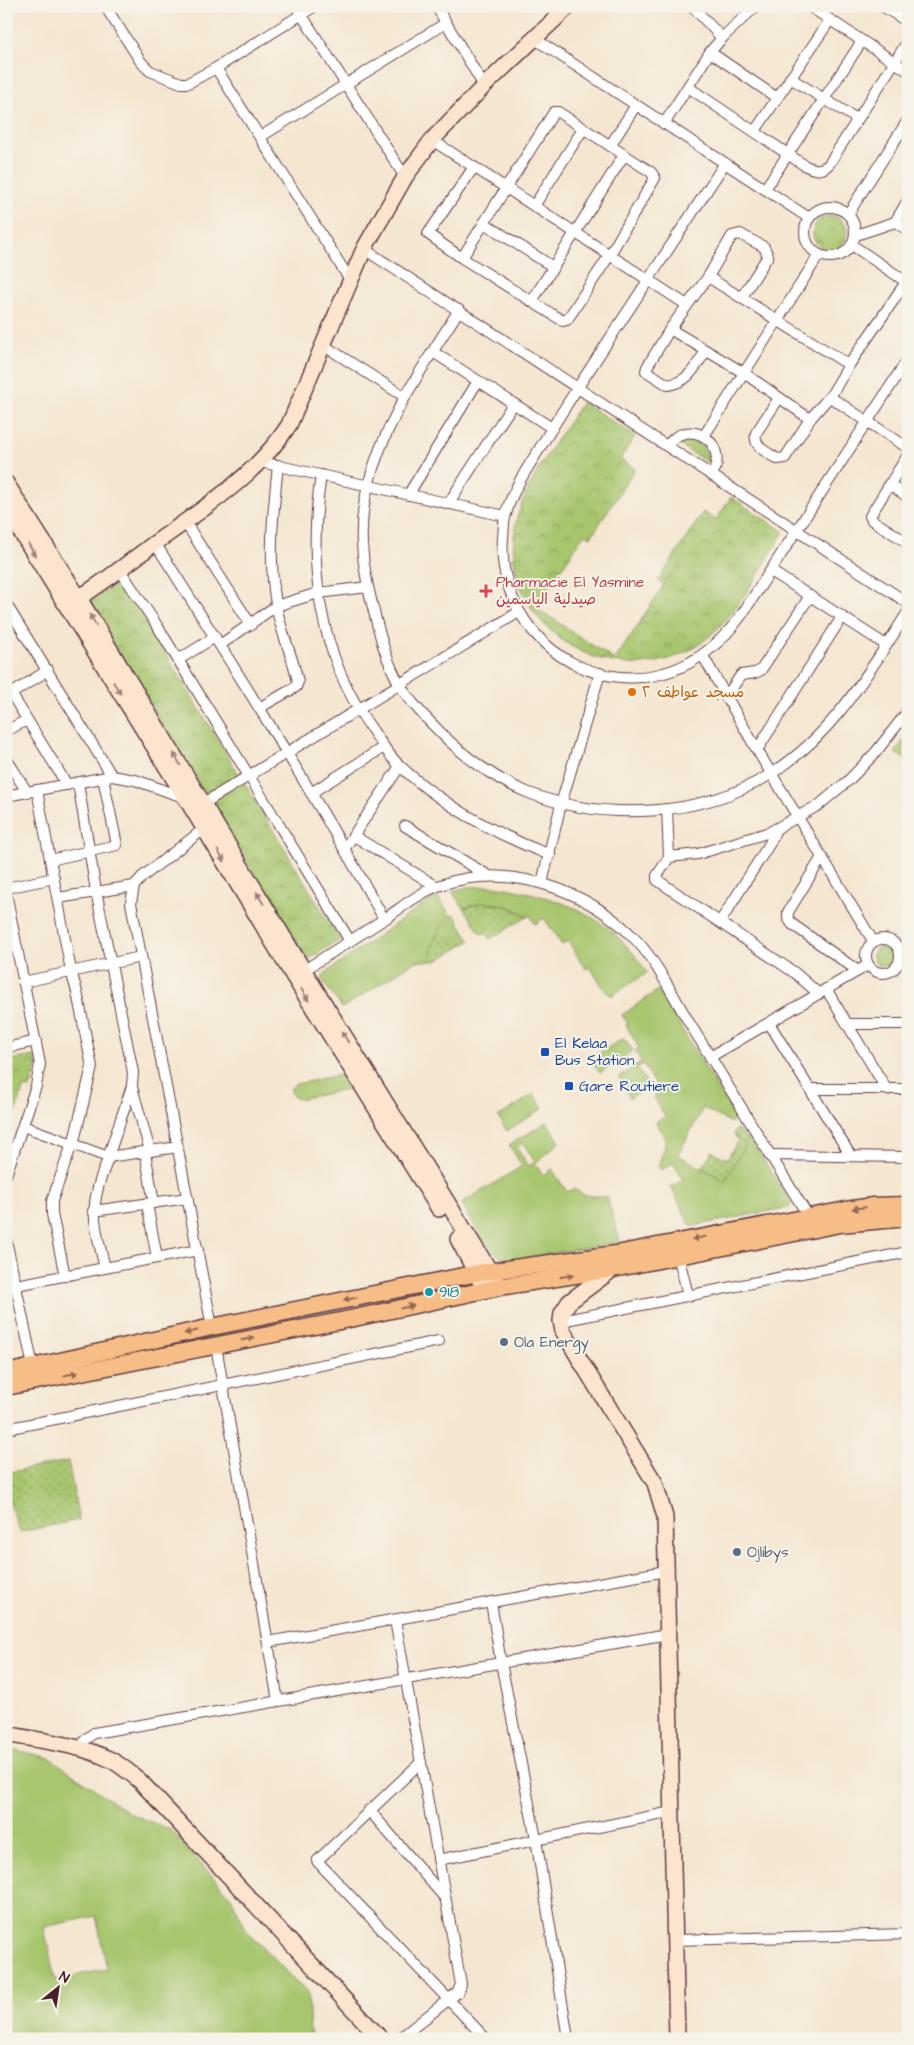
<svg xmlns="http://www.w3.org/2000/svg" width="914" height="2045" font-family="'Architects Daughter','Playpen Sans Arabic',sans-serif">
<defs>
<pattern id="park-crowns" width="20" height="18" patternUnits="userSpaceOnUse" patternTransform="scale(1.25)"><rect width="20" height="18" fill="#a7c66e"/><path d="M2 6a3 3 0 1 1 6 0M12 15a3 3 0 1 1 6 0" fill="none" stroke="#8aa05b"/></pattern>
<pattern id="garden-dots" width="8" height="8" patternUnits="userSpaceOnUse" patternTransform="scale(1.25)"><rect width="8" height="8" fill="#a7c66e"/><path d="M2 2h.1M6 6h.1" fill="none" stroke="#8aa05b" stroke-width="1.8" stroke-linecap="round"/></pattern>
</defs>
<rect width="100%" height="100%" fill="#f7f3e8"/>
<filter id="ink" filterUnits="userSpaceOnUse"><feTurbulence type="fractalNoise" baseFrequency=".02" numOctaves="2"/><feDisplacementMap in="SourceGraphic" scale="10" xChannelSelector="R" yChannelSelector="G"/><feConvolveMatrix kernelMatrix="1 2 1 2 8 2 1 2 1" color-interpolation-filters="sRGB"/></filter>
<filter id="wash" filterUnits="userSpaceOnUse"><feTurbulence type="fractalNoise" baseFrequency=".0096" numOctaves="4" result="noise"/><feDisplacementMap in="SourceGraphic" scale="20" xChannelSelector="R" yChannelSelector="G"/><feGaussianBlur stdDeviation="1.12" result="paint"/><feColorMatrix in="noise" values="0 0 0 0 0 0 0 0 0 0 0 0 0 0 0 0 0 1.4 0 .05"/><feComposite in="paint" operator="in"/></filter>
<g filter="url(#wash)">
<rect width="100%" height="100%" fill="#f4e6d0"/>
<g fill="#a7c66e" stroke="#78724c" fill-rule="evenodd">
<path d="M689 441C701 443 709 450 709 463L678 444Z"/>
<path d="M908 734V761L895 753Z"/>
<path d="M494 886C560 897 610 914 647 973L611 996 608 992H606L590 967 586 969 568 941 562 945 544 918 535 924 530 915 527 917C507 902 487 900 464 908L453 893V891L467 887Z"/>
<path d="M434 897 438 898 451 916 436 936 430 961H416L342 1008 322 980 324 974Z"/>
<path d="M658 990 736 1118 731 1123 703 1108 678 1155 725 1181 749 1137 791 1203 790 1207 693 1226 689 1223 671 1187 683 1180 673 1163 661 1170 658 1165C667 1144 668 1141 656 1122L665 1116 653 1095 659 1090 643 1064 637 1068 649 1086 630 1098 619 1077 642 1062 635 1051 639 1048 626 1025 628 1024 622 1015Z"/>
<path d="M624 1038 633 1051 600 1073 592 1062 595 1060 593 1057Z"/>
<path d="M345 1074H348L354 1084 349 1089 300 1099 295 1098 291 1093V1088L296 1084Z"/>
<path d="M534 1094 543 1108 507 1131 498 1117Z"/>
<path d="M547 1122 560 1142 535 1163 543 1175 552 1169 567 1192 574 1189 584 1195 607 1197 620 1241 618 1243 511 1260C486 1256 474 1223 462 1203L522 1166 509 1145ZM523 1143 535 1162 528 1166 517 1147Z"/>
<path d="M6 1748 50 1758 129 1813 171 1830 231 1897 247 1931 308 1994 310 2031 313 2039H6ZM96 1916 107 1969 55 1980 44 1927Z"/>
</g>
<g fill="url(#park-crowns)" stroke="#78724c">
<circle cx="830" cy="233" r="17"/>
<path d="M582 402 635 436 620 459 635 469 591 537 584 534 536 608 615 660 664 585 658 581 703 512 716 520 731 497 784 532C760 569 733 624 695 647 611 699 498 625 515 528 522 485 559 438 582 402Z"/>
<path d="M118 582 123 584 340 940 307 960 90 606 93 599Z"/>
<circle cx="883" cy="956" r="10"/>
<path d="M36 1056 37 1068 30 1089 24 1087 6 1138V1068H9V1060Z"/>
</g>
<g fill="url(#garden-dots)" stroke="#78724c">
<path d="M482 903 507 906 527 917 490 939 485 932 481 934 464 908Z"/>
<path d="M454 914 470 941 436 961H430C432 942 438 926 454 914Z"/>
<path d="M737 1129 748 1140 725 1181 702 1168 712 1151 727 1159 738 1140 733 1133Z"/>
<path d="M68 1461 79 1520 20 1532 6 1493V1473Z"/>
</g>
</g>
<g filter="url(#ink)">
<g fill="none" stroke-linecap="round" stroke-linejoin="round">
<defs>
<g id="street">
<path d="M105 6 141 62 150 71 181 83H188L216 68 315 6"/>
<path d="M296 6 405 177"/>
<path d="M436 6 484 86"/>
<path d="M551 6 559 15"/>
<path d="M692 6 722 38"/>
<path d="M809 6 908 71"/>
<path d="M882 6 908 22"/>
<path d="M535 39 809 218"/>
<path d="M710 52 777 98"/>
<path d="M216 68 350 280"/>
<path d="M790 78 857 119"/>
<path d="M688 87 804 165C813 170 822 172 829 164L908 41"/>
<path d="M664 124 710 52 722 38 756 6"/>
<path d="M755 131 830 20"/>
<path d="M260 137 446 23"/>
<path d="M432 140 687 305"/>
<path d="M610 146 636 105"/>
<path d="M725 163C677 236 630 308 582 381 567 404 552 428 538 451 525 472 512 491 506 514 503 522 504 530 503 538 497 607 550 671 620 677 673 681 713 655 743 613L908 359"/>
<path d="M765 189 862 41"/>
<path d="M534 206 583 129"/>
<circle cx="830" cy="232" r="25"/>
<path d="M848 214 908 120"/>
<path d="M895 222 908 200"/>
<path d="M484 223 553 267"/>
<path d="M856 235 895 222 908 230"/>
<path d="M852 245 908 283"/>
<path d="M364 249 908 603"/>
<path d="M462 258 554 112H558L651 172 655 178 609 256 567 320 563 321 462 258 428 234 474 167"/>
<path d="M708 277 732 236 740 234 764 247 768 256 742 297"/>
<path d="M906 282 849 365 830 397 908 448"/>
<path d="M532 301 624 155"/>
<path d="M459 310C424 366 384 421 368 486 357 527 362 564 372 604 379 631 385 659 399 683 409 701 425 717 439 731 463 756 496 780 529 793 605 822 701 817 771 774 834 734 868 673 908 612"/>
<path d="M670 329 744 373 810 419 831 395"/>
<path d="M323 345 405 397"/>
<path d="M706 351C694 368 690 381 668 385L646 371 647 367 670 329 708 277 849 365"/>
<path d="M433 352 552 428"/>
<path d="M779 398 756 433C753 447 767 452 777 459L785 458 810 419"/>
<path d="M704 436 819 255"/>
<path d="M667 446C688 415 731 443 712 475"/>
<path d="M908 455 870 516 872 520 908 543"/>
<path d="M261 462 505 516"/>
<path d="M321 475C307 566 319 656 373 731 381 743 390 757 401 767 445 807 495 834 550 855"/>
<path d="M889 484 908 497"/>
<path d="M408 495 478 381"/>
<path d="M448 504 513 404"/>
<path d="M185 522 251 625"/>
<path d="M155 543C234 667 313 791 384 919"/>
<path d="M120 570 158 627 350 941"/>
<path d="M771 571 886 645"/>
<path d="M6 604 112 776"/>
<path d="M220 645 276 606 318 593 368 587"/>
<path d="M703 656 757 750 873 941"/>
<path d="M178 660 215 637"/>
<path d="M6 685 67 785"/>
<path d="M11 694 48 670"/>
<path d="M726 697 741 675 755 673 761 670 810 596"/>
<path d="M259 708 296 687 298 682C293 656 280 631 276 604 268 556 273 513 278 465"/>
<path d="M6 731 27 720"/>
<path d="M757 750 842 617"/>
<path d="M6 758 27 792"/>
<path d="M78 783 96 891 133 1072 132 1086 108 1157"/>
<path d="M37 790 71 971 77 992 92 1067 73 1145"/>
<path d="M311 793 384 747"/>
<path d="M6 796 112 776 135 780 189 799"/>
<path d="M204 803 519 612"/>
<path d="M667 809 669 857 657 876V880L795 973 819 994"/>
<path d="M209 825 142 877 134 886 131 903 212 1327"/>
<path d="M405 826 489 876"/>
<path d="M354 836 436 886"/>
<path d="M345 848 400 766"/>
<path d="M669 857 698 854 770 832 819 805 849 780 876 752 908 711"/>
<path d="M822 857 788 912V918L792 924 858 971"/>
<path d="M50 860 117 845 103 778"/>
<path d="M542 883 561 804 600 673"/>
<path d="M6 888 54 878"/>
<path d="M6 893 40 1064 36 1086 6 1175"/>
<path d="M58 898 134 886"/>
<path d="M720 922 770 843 776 829"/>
<circle cx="883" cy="956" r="17"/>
<path d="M300 973C329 954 358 936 386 918 405 905 423 890 444 884 512 862 590 891 637 941 656 961 675 999 690 1024 730 1088 768 1153 809 1217"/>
<path d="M23 982 141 957"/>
<path d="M826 989 887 1090"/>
<path d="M769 1023 851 1156"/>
<path d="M848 1024H908"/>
<path d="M6 1048 36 1041"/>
<path d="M710 1057 868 965"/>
<path d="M132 1087 150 1151"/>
<path d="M811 1089H908"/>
<path d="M23 1126 108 1157 178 1147"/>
<path d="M145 1152 154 1203"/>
<path d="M769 1155 908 1157"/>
<path d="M147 1204 157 1258"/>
<path d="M93 1211 188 1198"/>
<path d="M6 1240 34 1371"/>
<path d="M677 1251 688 1295"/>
<path d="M105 1268C93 1218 88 1205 109 1157"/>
<path d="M65 1276 52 1214V1201L72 1144"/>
<path d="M6 1287 198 1250"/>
<path d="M561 1321 908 1252"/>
<path d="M216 1346 278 1701"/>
<path d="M6 1429 439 1341"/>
<path d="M491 1602 501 1663 536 1839 568 2039"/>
<path d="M395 1620 461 1984 458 1992 399 2039"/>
<path d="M268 1642 666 1571"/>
<path d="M80 1749 86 1739 94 1733 668 1634"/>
<path d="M421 1762 317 1861 486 2039"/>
<path d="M369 1810 445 1898"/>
<path d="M438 1860 672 1812"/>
<path d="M675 1940 908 1934"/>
</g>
<g id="secondary">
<path d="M6 483 79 598 304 971 496 1281"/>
<path d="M6 508 187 800 294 977 439 1209"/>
<path d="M71 603C101 585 128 563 155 543 204 508 256 476 289 425L364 249 405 177 432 140 484 86 569 6"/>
<path d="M458 1239 485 1290"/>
<path d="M613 1266V1269L569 1302 562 1313 561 1321 563 1331 580 1360 655 1483 665 1517 677 2039"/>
<path d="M6 1734C40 1741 80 1744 111 1760 121 1765 130 1773 139 1780L381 2039"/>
</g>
<g id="primary">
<path d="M6 1373 212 1327 478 1273 616 1254 846 1210 873 1206 908 1205"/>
<path d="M6 1387 345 1320 499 1287 613 1269 840 1224 908 1218"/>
</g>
</defs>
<use href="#street" stroke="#643d44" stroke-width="12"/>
<use href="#secondary" stroke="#643d44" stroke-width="18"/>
<use href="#primary" stroke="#643d44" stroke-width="19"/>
<use href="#street" stroke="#fff" stroke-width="10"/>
<use href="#secondary" stroke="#fbe5cf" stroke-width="15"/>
<use href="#primary" stroke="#f6be86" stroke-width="16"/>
</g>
<defs><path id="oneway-solid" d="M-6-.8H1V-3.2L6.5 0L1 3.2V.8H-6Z" transform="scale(1.25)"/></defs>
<g fill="#a2827d">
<use href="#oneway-solid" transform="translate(32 550) rotate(59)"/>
<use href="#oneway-solid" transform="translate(93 620) rotate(-121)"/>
<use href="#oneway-solid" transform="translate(117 688) rotate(58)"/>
<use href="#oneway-solid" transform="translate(177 759) rotate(-121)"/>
<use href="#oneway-solid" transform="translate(221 856) rotate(59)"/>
<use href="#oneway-solid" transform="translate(260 898) rotate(-121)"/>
<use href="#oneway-solid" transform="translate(305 995) rotate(58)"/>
<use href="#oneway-solid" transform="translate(345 1037) rotate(-122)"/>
</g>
<g fill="#976754">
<use href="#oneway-solid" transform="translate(859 1208) rotate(173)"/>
<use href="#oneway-solid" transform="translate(699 1238) rotate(169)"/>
<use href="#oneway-solid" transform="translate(567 1276) rotate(-9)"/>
<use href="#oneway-solid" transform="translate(350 1299) rotate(169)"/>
<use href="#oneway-solid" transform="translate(407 1307) rotate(-12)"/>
<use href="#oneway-solid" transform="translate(191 1332) rotate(167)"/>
<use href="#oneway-solid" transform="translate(248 1339) rotate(-11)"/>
<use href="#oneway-solid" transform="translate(71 1374) rotate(-11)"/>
</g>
</g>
<path fill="#e0444e" stroke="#f7f3e8" stroke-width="2" d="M483.5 583.5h5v5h5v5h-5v5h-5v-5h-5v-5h5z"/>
<circle fill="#e8710a" stroke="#f7f3e8" stroke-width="2" cx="632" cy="692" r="5"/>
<g fill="#1a4fb4" stroke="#f7f3e8" stroke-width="2">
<rect x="540" y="1047" width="10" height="10" rx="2.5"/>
<rect x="564" y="1081" width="10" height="10" rx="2.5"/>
</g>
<circle fill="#0f9aa8" stroke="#f7f3e8" stroke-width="2" cx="429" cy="1292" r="5"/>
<g fill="#5c6f8a" stroke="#f7f3e8" stroke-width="2">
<circle cx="504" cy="1342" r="5"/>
<circle cx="737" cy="1552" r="5"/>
</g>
<g text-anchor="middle" stroke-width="4" stroke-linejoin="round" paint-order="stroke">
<g font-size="15" fill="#be3a42" stroke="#f7f3e8" text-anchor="start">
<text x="496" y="587">Pharmacie El Yasmine<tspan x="496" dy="17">صيدلية الياسمين</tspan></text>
</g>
<g font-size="15" fill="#c56008" stroke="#f7f3e8" text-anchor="start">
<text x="642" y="697">مسجد عواطف ٢</text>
</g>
<g font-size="15" fill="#164399" stroke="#f7f3e8" text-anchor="start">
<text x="555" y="1048">El Kelaa<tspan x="555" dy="17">Bus Station</tspan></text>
<text x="579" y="1091">Gare Routiere</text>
</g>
<g font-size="15" fill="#0d838f" stroke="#f7f3e8" text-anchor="start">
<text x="439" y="1297">918</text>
</g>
<g font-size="15" fill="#4e5e75" stroke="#f7f3e8" text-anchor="start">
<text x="514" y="1347">Ola Energy</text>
<text x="747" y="1557">Ojlibys</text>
</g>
</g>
<rect width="914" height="2045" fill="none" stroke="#f7f3e8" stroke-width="25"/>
<g transform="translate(58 1988) rotate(30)" stroke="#f7f3e8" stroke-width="4" paint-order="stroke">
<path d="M0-4L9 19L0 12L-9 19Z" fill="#4a1f2b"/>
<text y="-8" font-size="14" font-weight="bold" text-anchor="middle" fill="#4a1f2b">N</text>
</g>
</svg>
